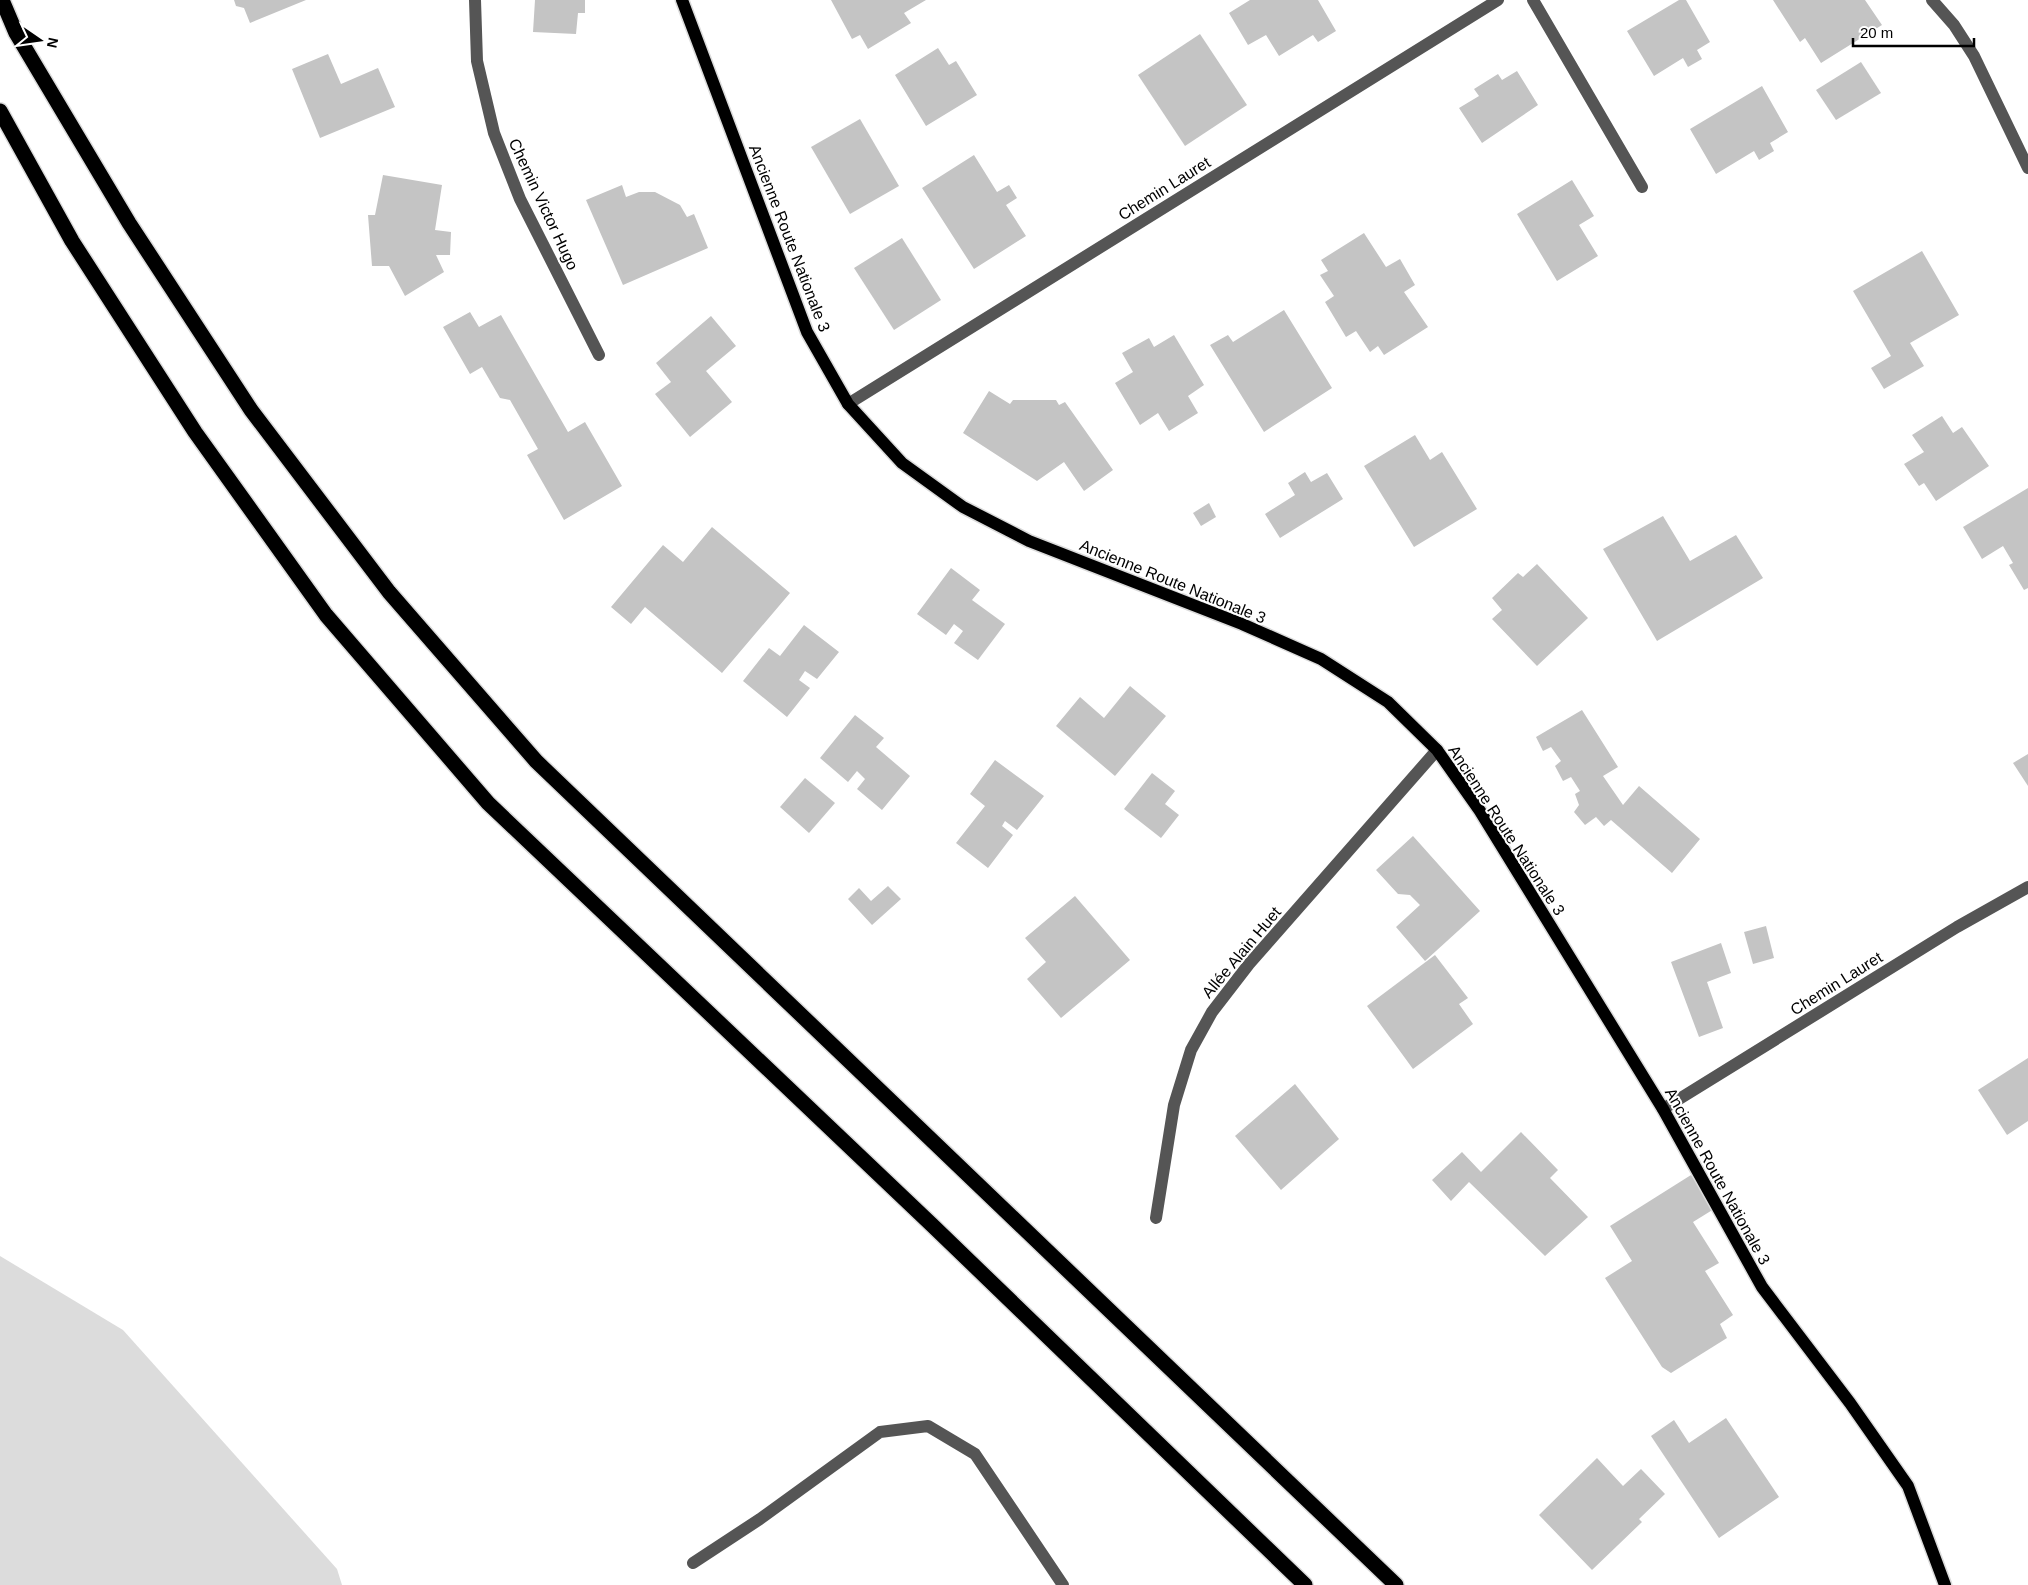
<svg xmlns="http://www.w3.org/2000/svg" width="2028" height="1585" font-family="Arial,sans-serif">
<rect width="100%" height="100%" fill="#fff"/>
<path fill="#dcdcdc" d="M0 1256 123 1330 337 1569 342 1585H0Z"/>
<g fill="#c4c4c4">
<path d="M234 0H306L250 23 244 8 236 6Z"/>
<path d="M535 0H585V13H578L576 34 533 32Z"/>
<path d="M831 0H926L904 13 911 23 868 49 860 35 852 39Z"/>
<path d="M1250 0H1318L1336 31 1318 42 1313 35 1279 56 1266 35 1248 45 1229 13Z"/>
<path d="M1679 0H1686L1710 42 1697 50 1702 59 1688 67 1683 58 1654 76 1627 31Z"/>
<path d="M1773 0H1865L1882 25 1821 63 1805 38 1800 42Z"/>
<path d="M1200 34 1247 105 1185 146 1138 75Z"/>
<path d="M938 48 949 65 956 61 977 95 926 126 895 75Z"/>
<path d="M328 54 341 84 378 68 395 107 320 138 292 69Z"/>
<path d="M1861 62 1881 93 1836 120 1816 90Z"/>
<path d="M1517 71 1538 105 1482 143 1459 108 1479 96 1474 89 1498 74 1502 80Z"/>
<path d="M1762 86 1788 132 1770 143 1774 151 1759 160 1754 151 1716 174 1690 129Z"/>
<path d="M860 119 899 186 850 214 811 147Z"/>
<path d="M974 155 997 192 1009 185 1017 198 1006 205 1026 236 974 269 922 188Z"/>
<path d="M383 175 442 185 435 230 451 232 450 255H436L444 272 405 296 389 266H372L368 215H375Z"/>
<path d="M1572 180 1594 216 1579 225 1598 256 1557 281 1517 214Z"/>
<path d="M622 185 626 197 639 192H655L680 205 687 217 694 214 708 248 623 285 586 200Z"/>
<path d="M1364 233 1386 267 1400 259 1415 285 1404 292 1428 327 1384 355 1378 346 1370 352 1356 331 1346 337 1325 302 1334 296 1320 275 1328 271 1321 260Z"/>
<path d="M902 238 941 300 894 330 854 268Z"/>
<path d="M1922 251 1959 315 1910 343 1924 366 1884 389 1871 368 1891 356 1853 291Z"/>
<path d="M1284 310 1332 388 1264 432 1210 345 1228 335 1233 342Z"/>
<path d="M470 312 479 327 501 315 568 432 585 422 622 486 564 520 527 455 538 449 510 400 500 398 482 367 470 374 443 327Z"/>
<path d="M711 316 736 346 706 371 732 402 690 437 655 394 671 382 656 363Z"/>
<path d="M1174 335 1204 385 1188 396 1198 413 1169 431 1158 413 1140 425 1115 383 1133 372 1122 353 1149 338 1154 347Z"/>
<path d="M989 391 1010 404 1013 400H1056L1059 405 1065 402 1113 470 1084 491 1064 462 1037 481 963 433Z"/>
<path d="M1942 416 1953 433 1962 427 1989 466 1936 501 1924 483 1919 486 1904 464 1924 452 1912 435Z"/>
<path d="M1415 435 1430 460 1442 452 1477 509 1414 547 1364 466Z"/>
<path d="M1305 472 1311 482 1327 473 1343 499 1280 538 1265 514 1295 495 1288 483Z"/>
<path d="M2028 488V588L2024 590 2009 565 2013 563 2003 546 1982 559 1963 527Z"/>
<path d="M1209 503 1216 517 1201 526 1193 513Z"/>
<path d="M1663 516 1690 561 1736 535 1763 578 1657 641 1603 549Z"/>
<path d="M712 527 790 593 722 673 645 607 631 624 611 607 663 545 683 562Z"/>
<path d="M1537 564 1588 618 1537 666 1492 619 1502 610 1492 598 1518 573 1523 577Z"/>
<path d="M951 568 980 590 972 600 1005 624 978 660 954 643 963 631 954 624 946 635 917 614Z"/>
<path d="M804 625 839 652 817 679 805 671 799 680 810 688 787 717 743 681 769 648 780 656Z"/>
<path d="M1130 686 1166 716 1115 776 1056 726 1080 697 1104 718Z"/>
<path d="M1582 710 1618 767 1603 776 1623 805 1639 786 1700 839 1672 873 1611 820 1604 826 1596 817 1585 825 1574 812 1579 805 1575 794 1580 791 1571 777 1563 781 1555 766 1561 761 1551 747 1543 751 1536 737Z"/>
<path d="M855 715 884 738 876 747 910 776 882 810 857 789 865 779 857 771 848 782 820 758Z"/>
<path d="M2028 754V786L2013 763Z"/>
<path d="M995 760 1044 796 1017 830 1005 821 1002 826 1013 835 988 868 956 843 985 806 970 794Z"/>
<path d="M1152 773 1175 791 1165 804 1179 815 1161 838 1124 809Z"/>
<path d="M805 778 835 803 809 833 780 807Z"/>
<path d="M1413 836 1480 911 1425 961 1396 927 1420 905 1410 895 1398 894 1376 870Z"/>
<path d="M888 886 901 899 872 925 848 899 859 888 871 901Z"/>
<path d="M1075 896 1130 960 1061 1018 1027 979 1046 962 1025 938Z"/>
<path d="M1766 926 1774 958 1753 964 1744 932Z"/>
<path d="M1721 943 1731 973 1707 982 1723 1028 1699 1037 1671 962Z"/>
<path d="M1435 955 1468 998 1459 1004 1473 1024 1413 1069 1367 1006Z"/>
<path d="M2028 1058V1121L2007 1135 1978 1090Z"/>
<path d="M1295 1084 1339 1139 1281 1190 1235 1136Z"/>
<path d="M1521 1132 1558 1170 1550 1178 1588 1217 1545 1256 1469 1182 1451 1201 1432 1180 1462 1152 1481 1172Z"/>
<path d="M1691 1175 1714 1209 1693 1222 1719 1263 1705 1271 1733 1315 1720 1324 1727 1338 1671 1373 1662 1367 1605 1278 1632 1261 1610 1226Z"/>
<path d="M1726 1418 1779 1497 1719 1538 1651 1436 1674 1420 1689 1443Z"/>
<path d="M1597 1458 1623 1486 1641 1469 1665 1494 1639 1519 1642 1522 1592 1570 1539 1515Z"/>
</g>
<g fill="none" stroke-linecap="round" stroke-linejoin="round">
<defs>
<path id="major" d="M682 0 807 332 848 404 902 463 963 507 1029 541 1242 624 1321 659 1388 702 1437 750 1480 811 1663 1109 1762 1287 1850 1403 1908 1486 1945 1585"/>
<g id="highway">
<path d="M2 0 16 33 129 223 251 410 389 592 536 761 1396 1585"/>
<path d="M0 111 72 241 195 432 326 615 488 803 932 1225 1305 1585"/>
</g>
</defs>
<use href="#major" stroke="#dbdbdb" stroke-width="15"/>
<use href="#highway" stroke="#dbdbdb" stroke-width="18"/>
<g stroke="#555" stroke-width="12">
<path d="M475 0 477 61 494 133 520 199 599 355"/>
<path d="M1533 0 1642 187"/>
<path d="M1932 0 1954 25 1974 56 2028 168"/>
<path d="M848 404 1498 0"/>
<path d="M1663 1109 1957 927 2028 887"/>
<path d="M1156 1218 1174 1105 1191 1050 1212 1012 1249 964 1437 750"/>
<path d="M693 1563 760 1519 880 1432 928 1426 975 1454 1063 1585"/>
</g>
<use href="#major" stroke="#000" stroke-width="12"/>
<use href="#highway" stroke="#000" stroke-width="15"/>
</g>
<g text-anchor="middle" stroke-width="4" stroke-linejoin="round" paint-order="stroke">
<g font-size="16" fill="#000" stroke="#fff">
<text transform="translate(1164 188) rotate(-32)" y="6">Chemin Lauret</text>
<text transform="translate(544 204) rotate(65)" y="6">Chemin Victor Hugo</text>
<text transform="translate(790 238) rotate(69)" y="6">Ancienne Route Nationale 3</text>
<text transform="translate(1173 581) rotate(22)" y="6">Ancienne Route Nationale 3</text>
<text transform="translate(1507 830) rotate(57)" y="6">Ancienne Route Nationale 3</text>
<text transform="translate(1241 952) rotate(-50)" y="6">Allée Alain Huet</text>
<text transform="translate(1836 983) rotate(-32)" y="6">Chemin Lauret</text>
<text transform="translate(1718 1176) rotate(61)" y="6">Ancienne Route Nationale 3</text>
</g>
</g>
<g transform="translate(40 40) rotate(103)" stroke="#ffffff" stroke-width="4" paint-order="stroke">
<path d="M0-4L9 19L0 12L-9 19Z" fill="#000000"/>
<text y="-8" font-size="14" font-weight="bold" text-anchor="middle" fill="#000000">N</text>
</g>
<path d="M1853 38v8h121v-8" fill="none" stroke="#000000" stroke-width="2.5"/>
<text x="1860" y="38" font-size="15" fill="#000000" stroke="#ffffff" stroke-width="4" paint-order="stroke">20 m</text>
</svg>
